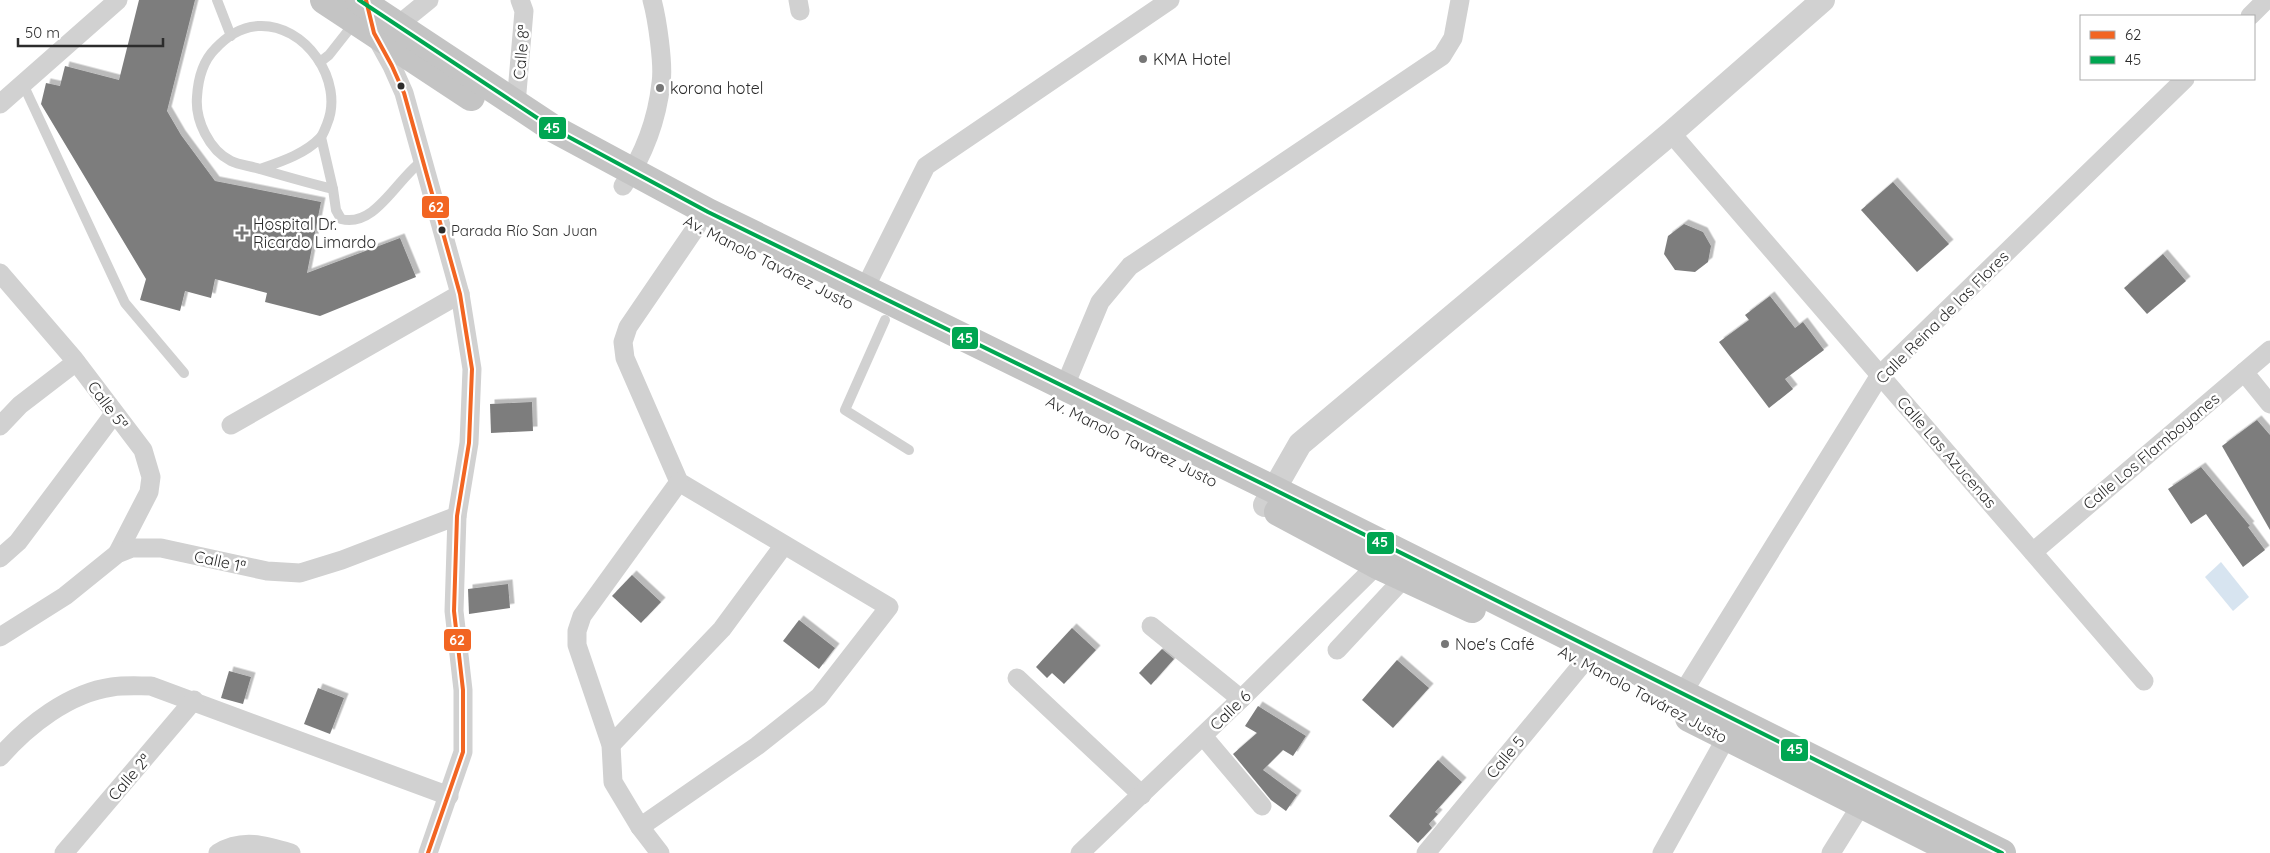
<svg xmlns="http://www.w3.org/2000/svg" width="2270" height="853" font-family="Quicksand,sans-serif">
<defs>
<filter id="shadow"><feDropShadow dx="4.5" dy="-4.5" stdDeviation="0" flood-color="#0004"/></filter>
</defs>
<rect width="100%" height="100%" fill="#fff"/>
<path fill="#d7e4f0" d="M2221 562 2249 597 2233 611 2205 577Z"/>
<g fill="#7d7d7d" filter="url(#shadow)">
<path d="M139 0H195L167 111 181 135 215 181 321 202 307 273 400 238 416 277 320 316 265 302 267 293 215 279 211 298 185 291 180 311 140 300 146 279 41 104 46 83 60 86 65 66 119 80Z"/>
<path d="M1893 182 1949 244 1917 272 1861 210Z"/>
<path d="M1684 224 1703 232 1711 246 1708 262 1695 272 1675 270 1664 254 1668 236Z"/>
<path d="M2163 254 2186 281 2147 314 2124 288Z"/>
<path d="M1770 296 1795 328 1803 322 1824 350 1785 379 1793 389 1769 408 1719 342 1749 320 1745 315Z"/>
<path d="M532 402 533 431 491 433 490 404Z"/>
<path d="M2257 420 2270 435V530L2222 446Z"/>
<path d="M2201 467 2250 526 2248 527 2265 550 2243 567 2206 514 2191 524 2168 489Z"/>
<path d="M632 575 661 602 641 623 612 596Z"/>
<path d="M508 584 510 608 469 614 468 589Z"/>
<path d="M799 620 835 648 819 669 783 641Z"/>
<path d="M1072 628 1096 650 1064 684 1052 673 1047 678 1036 667Z"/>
<path d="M1162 649 1174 659 1151 685 1139 673Z"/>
<path d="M1397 660 1429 688 1393 728 1362 700Z"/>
<path d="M229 671 251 677 243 704 221 698Z"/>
<path d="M318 688 344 698 330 734 304 724Z"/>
<path d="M1258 706 1306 736 1293 756 1283 750 1263 770 1297 795 1286 811 1271 800 1233 754 1257 733 1245 726Z"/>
<path d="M1438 760 1462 782 1435 812 1438 814 1429 824 1432 828 1418 843 1389 816Z"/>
</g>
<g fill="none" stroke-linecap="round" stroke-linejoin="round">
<g stroke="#d1d1d1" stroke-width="10">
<path d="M217 0 231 36"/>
<path d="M320 62 329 55 355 22"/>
<path d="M23 84 125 303 184 373"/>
<path d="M321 137 333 189 336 210 341 219C375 228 396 180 422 161"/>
<path d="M260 169C280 162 305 154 320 138 323 135 325 129 327 124 345 81 305 23 258 26 241 27 226 37 215 49 203 61 198 80 197 97 195 120 209 150 231 161 239 165 251 166 260 169 284 176 308 183 333 189"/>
<path d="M885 320 845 410 909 450"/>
</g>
<g stroke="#d1d1d1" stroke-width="19">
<path d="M798 0 800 11"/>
<path d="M2250 16 2266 0"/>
<path d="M391 34 397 26 429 0"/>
<path d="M376 37 392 66 404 93 460 294 472 369 469 443 457 516 454 611 463 690V752L428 853"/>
<path d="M0 104 118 0"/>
<path d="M516 104 524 11 520 0"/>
<path d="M1671 133 2144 681"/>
<path d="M623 186C643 156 657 120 661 83 664 65 657 18 652 0"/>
<path d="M0 273 74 359 143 450 151 477 149 492 117 554"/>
<path d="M864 290 926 166 1170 0"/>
<path d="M2244 372 2270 404"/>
<path d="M1064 388 1100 302 1130 266 1442 56 1453 38 1460 0"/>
<path d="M231 425 460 294"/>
<path d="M0 426 20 405 76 362"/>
<path d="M2033 552 2270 350"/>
<path d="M0 558 18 542 114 414"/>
<path d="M1151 626 1241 699"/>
<path d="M0 637 65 596 117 554 132 548H161L267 571 300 573 342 560 457 516"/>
<path d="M1337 650 1404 578"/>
<path d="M1017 678 1142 795"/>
<path d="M1682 694 1880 375 2185 79"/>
<path d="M1203 736 1262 806"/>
<path d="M611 745 722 629 784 545"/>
<path d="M0 757C28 725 69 693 112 687 125 685 138 686 151 686L449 796"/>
<path d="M640 827 757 746 819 697 889 607 679 482 625 358 623 342 628 327 697 226"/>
<path d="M64 853 194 700"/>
<path d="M218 853C242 838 265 845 291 853"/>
<path d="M660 853 640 827 613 782 611 745 577 645V631L582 616 679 482"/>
<path d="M1080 853 1241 699 1377 565"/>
<path d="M1426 853 1584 662"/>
<path d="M1662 853 1726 738"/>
<path d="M1831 853 1861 805"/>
</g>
<path stroke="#d1d1d1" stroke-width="24" d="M1265 505 1300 444 1671 133 1823 0"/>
<g stroke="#c4c4c4" stroke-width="28">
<path d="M324 0 471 97"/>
<path d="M359 0 554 129 708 212 1273 489 2002 853"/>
<path d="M1278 512 1377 565 1472 609"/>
<path d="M1689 718 1958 853"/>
</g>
<defs>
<path id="bus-1" d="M366 0 374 33 392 66 404 93 460 294 472 369 469 443 457 516 454 611 463 690V752L428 853"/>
<path id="bus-2" d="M359 0 554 129 708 212 1273 489 2002 853"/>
</defs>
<use href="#bus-1" stroke="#fff" stroke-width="8"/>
<use href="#bus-2" stroke="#fff" stroke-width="8"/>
<use href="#bus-1" stroke="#f26522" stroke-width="4"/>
<use href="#bus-2" stroke="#00a651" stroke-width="4"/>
</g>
<g fill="#767676" stroke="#fff" stroke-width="2">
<circle cx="1143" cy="59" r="5"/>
<circle cx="660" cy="88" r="5"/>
<path d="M239.5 225.5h5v5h5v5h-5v5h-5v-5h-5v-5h5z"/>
<circle cx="1445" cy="644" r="5"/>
</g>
<g fill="#2c2c2c" stroke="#fff" stroke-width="2">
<circle cx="401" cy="86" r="4.5"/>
<circle cx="442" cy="230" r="4.5"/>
</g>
<g text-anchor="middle" stroke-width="5" stroke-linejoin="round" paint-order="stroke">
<g font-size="15" fill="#2c2c2c" stroke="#fff" text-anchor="start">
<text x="451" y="236">Parada Río San Juan</text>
</g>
<g font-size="16" fill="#2c2c2c" stroke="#fff">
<text transform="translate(521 52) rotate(-85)" y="6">Calle 8ª</text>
<text transform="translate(769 262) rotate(27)" y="6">Av. Manolo Tavárez Justo</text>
<text transform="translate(1942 317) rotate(-45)" y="6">Calle Reina de las Flores</text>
<text transform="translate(108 405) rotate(53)" y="6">Calle 5ª</text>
<text transform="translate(1132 441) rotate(26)" y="6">Av. Manolo Tavárez Justo</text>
<text transform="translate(2151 451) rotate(-40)" y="6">Calle Los Flamboyanes</text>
<text transform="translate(1947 452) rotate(49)" y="6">Calle Las Azucenas</text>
<text transform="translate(220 561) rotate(12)" y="6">Calle 1ª</text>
<text transform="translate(1643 694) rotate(28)" y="6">Av. Manolo Tavárez Justo</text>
<text transform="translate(1230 710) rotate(-44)" y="6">Calle 6</text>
<text transform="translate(1505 757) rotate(-50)" y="6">Calle 5</text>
<text transform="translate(129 777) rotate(-49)" y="6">Calle 2ª</text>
</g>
<g font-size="16" fill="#2c2c2c" stroke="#fff" text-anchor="start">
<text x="1153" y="65">KMA Hotel</text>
<text x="670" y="94">korona hotel</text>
<text x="253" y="230">Hospital Dr.<tspan x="253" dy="18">Ricardo Limardo</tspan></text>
<text x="1455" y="650">Noe's Café</text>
</g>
</g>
<g stroke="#fff" stroke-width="2">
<rect x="538" y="116" width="29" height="24" rx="5" fill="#00a651"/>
<rect x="421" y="195" width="29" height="24" rx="5" fill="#f26522"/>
<rect x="951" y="326" width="28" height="24" rx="5" fill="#00a651"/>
<rect x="1366" y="531" width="29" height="24" rx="5" fill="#00a651"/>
<rect x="443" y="628" width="29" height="24" rx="5" fill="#f26522"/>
<rect x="1780" y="738" width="29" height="24" rx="5" fill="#00a651"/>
</g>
<g font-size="14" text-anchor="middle" font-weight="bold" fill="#fff">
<text x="552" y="133">45</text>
<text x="436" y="212">62</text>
<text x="965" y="343">45</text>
<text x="1380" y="547">45</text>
<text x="457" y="645">62</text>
<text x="1795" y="754">45</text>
</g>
<rect x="2080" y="15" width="175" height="65" fill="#ffffff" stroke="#ababab"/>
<rect x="2090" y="31" width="25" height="8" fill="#f26522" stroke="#ababab"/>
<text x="2125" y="40" font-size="15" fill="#2c2c2c">62</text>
<rect x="2090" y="56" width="25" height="8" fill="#00a651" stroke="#ababab"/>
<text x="2125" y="65" font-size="15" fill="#2c2c2c">45</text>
<path d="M18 38v8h145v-8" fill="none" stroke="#2c2c2c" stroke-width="2.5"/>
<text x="25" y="38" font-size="15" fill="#2c2c2c" stroke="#ffffff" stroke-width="4" paint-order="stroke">50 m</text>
</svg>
